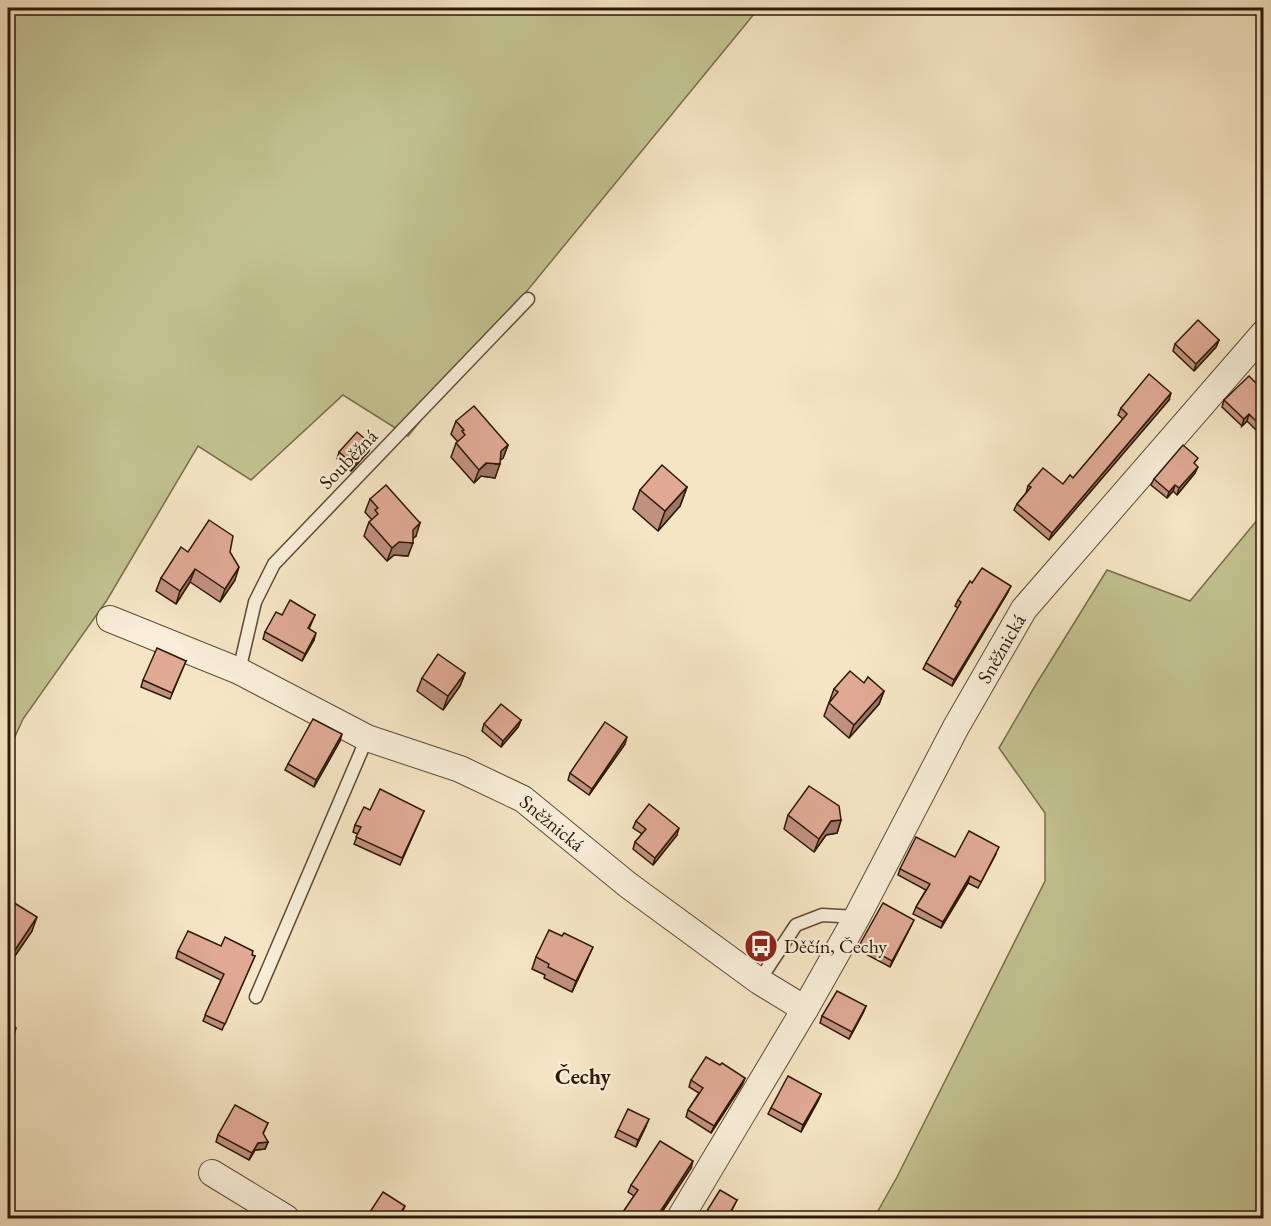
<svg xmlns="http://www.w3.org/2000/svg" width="1271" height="1226" font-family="'EB Garamond',serif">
<rect width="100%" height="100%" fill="#f5e5c4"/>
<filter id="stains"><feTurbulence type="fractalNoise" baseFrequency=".00333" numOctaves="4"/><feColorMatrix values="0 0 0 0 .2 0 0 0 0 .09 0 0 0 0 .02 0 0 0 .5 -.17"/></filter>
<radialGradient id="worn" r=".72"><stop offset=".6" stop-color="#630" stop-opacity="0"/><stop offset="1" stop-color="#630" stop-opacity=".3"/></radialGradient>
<g fill="#c2c290" stroke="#786d4c" stroke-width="1.5">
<path d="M8 8H759L408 436 343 395 251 480 198 446 107 600 23 719 8 752Z"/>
<path d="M1263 513V1218H874L897 1177 1045 881V813L999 748 1035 686 1107 570 1190 601Z"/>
</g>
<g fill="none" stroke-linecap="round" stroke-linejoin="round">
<defs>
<g id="service">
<path d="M239 671 255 602 274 564 528 299"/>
<path d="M759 981 796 925 822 915 857 917"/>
<path d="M256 997 367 738"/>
</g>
<g id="minor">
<path id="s1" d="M110 619 239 671 367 738 460 769 523 799 628 885 759 981 805 1009"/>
<path d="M212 1173 286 1218"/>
<path id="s2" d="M680 1218 805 1009 857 917 956 727 1024 609 1264 333"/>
</g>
</defs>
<use href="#service" stroke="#604b36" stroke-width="15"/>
<use href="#minor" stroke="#604b36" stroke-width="28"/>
<use href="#service" stroke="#f8eed9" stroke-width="12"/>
<use href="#minor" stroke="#f8eed9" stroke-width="26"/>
</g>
<g fill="#c0917f" stroke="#2e1807" stroke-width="1.5">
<path d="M1219 340 1216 347 1194 371 1173 351 1175 344Z"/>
<path d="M1169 400 1049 540 1014 510 1017 504 1026 493 1028 486 1063 484 1073 478 1123 419 1118 415 1121 408Z"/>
<path d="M1224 400 1263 423 1256 430 1247 421 1242 426 1222 407Z"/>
<path d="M456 421 508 445 503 458 500 460 495 478 481 476 474 483 451 457 456 443 458 442 451 434Z"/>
<path d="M371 444 369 451 351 471 337 459 339 452Z"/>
<path d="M1195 465V473L1177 495 1173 491 1167 498 1151 485 1154 479Z"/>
<path d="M687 487 680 506 658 531 633 509 640 490Z"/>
<path d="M370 499 416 536 413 538 408 556 394 555 387 561 364 536 369 522 372 520 365 512Z"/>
<path d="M188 552H230L235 580 220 602 190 582 176 604 156 591 161 578Z"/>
<path d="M972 583 1008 592 952 686 923 669 926 663 958 608 955 606 958 600Z"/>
<path d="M282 615H315L309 629 314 640 302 661 263 639 265 632Z"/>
<path d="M186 661 170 699 141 687 143 680Z"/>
<path d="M465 673 460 686 443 710 417 691 422 678Z"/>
<path d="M864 683 884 691 879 704 849 738 824 716 834 689Z"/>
<path d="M521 720 518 727 501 747 482 731 484 724Z"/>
<path d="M340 741 314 787 285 770 288 764Z"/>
<path d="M625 744 589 795 568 780 570 773Z"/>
<path d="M370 810 424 811 400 865 354 844 358 834 353 832 355 825Z"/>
<path d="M788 815 841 820 837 833 826 835 814 852 784 829Z"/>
<path d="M636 821 677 835 653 865 633 849 635 842 642 834 633 828Z"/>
<path d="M996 854 978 888 968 883 941 928 913 914 916 907 926 890 898 875 900 869 955 857Z"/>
<path d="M8 899 32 931 10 963 8 962Z"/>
<path d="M911 926 890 967 858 950 860 944Z"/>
<path d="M562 936 588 958 572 992 544 978 545 975 532 969 536 957Z"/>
<path d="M221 946 255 956 222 1030 203 1021 221 980 176 958 178 951Z"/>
<path d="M866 1006 863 1013 849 1039 820 1023 822 1016Z"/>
<path d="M745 1078 742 1085 711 1133 686 1117 688 1110 699 1093 689 1087 691 1080Z"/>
<path d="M821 1094 818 1101 801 1132 768 1114 771 1108Z"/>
<path d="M268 1123 263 1134 268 1142 265 1149 255 1150 249 1160 216 1142 218 1135Z"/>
<path d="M646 1126 636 1147 615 1137 618 1130Z"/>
<path d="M691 1168 658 1218H619L634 1196 628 1192 631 1185Z"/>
<path d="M737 1200 728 1218H704L705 1214Z"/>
</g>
<g fill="#9c7668" stroke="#2e1807" stroke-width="1.5">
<path d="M1219 340 1216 347 1194 371 1196 364Z"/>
<path d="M1171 393 1169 400 1049 540 1052 533Z"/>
<path d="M1249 414 1247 421 1242 426 1244 419Z"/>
<path d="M1263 419V423L1256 430 1259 424Z"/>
<path d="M371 444 369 451 351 471 354 465Z"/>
<path d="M508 445 503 458 496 464H500L495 478 481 476 474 483 479 470Z"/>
<path d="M1198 467 1195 473 1177 495 1179 488Z"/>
<path d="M1175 485 1173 491 1167 498 1169 492Z"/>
<path d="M687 487 680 506 658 531 665 511Z"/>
<path d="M420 523 416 536 409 542 413 543 408 556 394 555 387 561 392 548Z"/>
<path d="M239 567 235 580 220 602 225 589Z"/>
<path d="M195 569 190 582 176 604 180 591Z"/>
<path d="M1011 586 1008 592 952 686 954 680Z"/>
<path d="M316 633 314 640 302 661 305 654Z"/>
<path d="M465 673 460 686 443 710 448 696Z"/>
<path d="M884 691 879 704 849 738 854 725Z"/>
<path d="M521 720 518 727 501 747 503 741Z"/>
<path d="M342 734 340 741 314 787 316 780Z"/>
<path d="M627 737 625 744 589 795 592 789Z"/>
<path d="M841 820 837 833 826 835 814 852 819 839 831 821Z"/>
<path d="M679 828 677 835 653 865 655 858Z"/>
<path d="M970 876 968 883 941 928 943 922Z"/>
<path d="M37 917 32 931 10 963 15 950Z"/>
<path d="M914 920 911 926 890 967 892 961Z"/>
<path d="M593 947 588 958 572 992 576 981Z"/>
<path d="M866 1006 863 1013 849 1039 852 1032Z"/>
<path d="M16 1028 12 1041 8 1048V1042Z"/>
<path d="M745 1078 742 1085 711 1133 714 1126Z"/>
<path d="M821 1094 818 1101 801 1132 803 1125Z"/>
<path d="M649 1119 646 1126 636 1147 638 1140Z"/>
<path d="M268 1142 265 1149 255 1150 249 1160 252 1153 258 1143Z"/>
<path d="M693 1161 691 1168 658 1218H656Z"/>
<path d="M405 1206 400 1218H397Z"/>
</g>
<g fill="#dfa994" stroke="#2e1807" stroke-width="1.5">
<path d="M1198 320 1219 340 1196 364 1175 344Z"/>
<path d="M1149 374 1171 393 1052 533 1017 504 1031 487 1028 486 1043 468 1063 484 1070 475 1073 478 1127 414 1121 408Z"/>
<path d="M1249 376 1263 390V419L1259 424 1249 414 1244 419 1224 400Z"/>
<path d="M474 406 508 445 501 451 500 464 486 463 479 470 456 443 465 435 462 431 464 430 456 421Z"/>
<path d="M357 432 371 444 354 465 339 452Z"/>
<path d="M1183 445 1198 458 1194 463 1198 467 1179 488 1175 485 1169 492 1154 479Z"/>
<path d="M662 465 687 487 665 511 640 490Z"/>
<path d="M386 485 420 523 413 530V543L399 542 392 548 369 522 378 514 375 510 378 508 370 499Z"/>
<path d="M209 520 233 536 230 552 239 567 225 589 195 569 180 591 161 578 181 547 188 552Z"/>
<path d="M982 568 1011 586 954 680 926 663 961 602 958 600 970 581 972 583Z"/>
<path d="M290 600 315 615 308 628 316 633 305 654 265 632 276 612 282 615Z"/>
<path d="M157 648 186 661 172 693 143 680Z"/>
<path d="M438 654 465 673 448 696 422 678Z"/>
<path d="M850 671 864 683 868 677 884 691 854 725 829 703 838 692 834 689Z"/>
<path d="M501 704 521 720 503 741 484 724Z"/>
<path d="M313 719 342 734 316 780 288 764Z"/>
<path d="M605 722 627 737 592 789 570 773Z"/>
<path d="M809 786 839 806 841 820 831 821 819 839 788 815Z"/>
<path d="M380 789 424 811 402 858 356 837 361 827 355 825 364 807 370 810Z"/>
<path d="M649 804 679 828 655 858 635 842 646 829 636 821Z"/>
<path d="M969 831 999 847 981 882 970 876 943 922 916 907 930 884 900 869 916 837 955 857Z"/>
<path d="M8 899 37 917 15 950 8 945Z"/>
<path d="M883 903 914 920 892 961 860 944Z"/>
<path d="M549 930 562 936 564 933 593 947 576 981 548 967 549 964 536 957Z"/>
<path d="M188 931 221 946 225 937 253 951 252 955 255 956 225 1024 205 1015 224 974 178 951Z"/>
<path d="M837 991 866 1006 852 1032 822 1016Z"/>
<path d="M8 1022 16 1028 8 1042Z"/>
<path d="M706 1057 720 1065 722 1063 745 1078 714 1126 688 1110 703 1088 691 1080Z"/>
<path d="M788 1076 821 1094 803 1125 771 1108Z"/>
<path d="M235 1105 268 1123 263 1133 268 1142 258 1143 252 1153 218 1135Z"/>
<path d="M628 1109 649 1119 638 1140 618 1130Z"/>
<path d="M660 1141 693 1161 656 1218H619L638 1190 631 1185Z"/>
<path d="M720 1190 737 1200 727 1218H713L705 1214Z"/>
<path d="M383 1192 405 1206 397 1218H374L368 1215Z"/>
</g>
<defs>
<symbol id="bus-disc" viewBox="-11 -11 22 22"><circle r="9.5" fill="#8f2418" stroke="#f8eed9"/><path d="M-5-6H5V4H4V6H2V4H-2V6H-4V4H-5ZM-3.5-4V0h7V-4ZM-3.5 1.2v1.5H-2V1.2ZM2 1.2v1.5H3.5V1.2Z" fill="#fff"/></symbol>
</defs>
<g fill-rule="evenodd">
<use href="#bus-disc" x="742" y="927" width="38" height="38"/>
</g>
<g text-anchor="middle" stroke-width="4.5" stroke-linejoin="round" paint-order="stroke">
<g font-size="20" fill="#2e1807" stroke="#f8eed9">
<text transform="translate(348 459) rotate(-46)" y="7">Souběžná</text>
<text dy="7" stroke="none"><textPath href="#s2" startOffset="654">Sněžnická</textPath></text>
<text dy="7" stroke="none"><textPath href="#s1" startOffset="489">Sněžnická</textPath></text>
</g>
<g font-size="20" fill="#2e1807" stroke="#f8eed9" text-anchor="start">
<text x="784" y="953">Děčín, Čechy</text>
</g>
<g font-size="22" font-weight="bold" fill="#2e1807" stroke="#f8eed9">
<text x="583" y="1084">Čechy</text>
</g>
</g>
<rect width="1271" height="1226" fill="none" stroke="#f5e5c4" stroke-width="30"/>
<rect x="9" y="9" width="1253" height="1208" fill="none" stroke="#2e1807" stroke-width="3"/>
<rect x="15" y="15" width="1241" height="1196" fill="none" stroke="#2e1807" stroke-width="1.5"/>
<rect width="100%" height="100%" filter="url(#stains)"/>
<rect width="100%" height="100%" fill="url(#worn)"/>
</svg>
